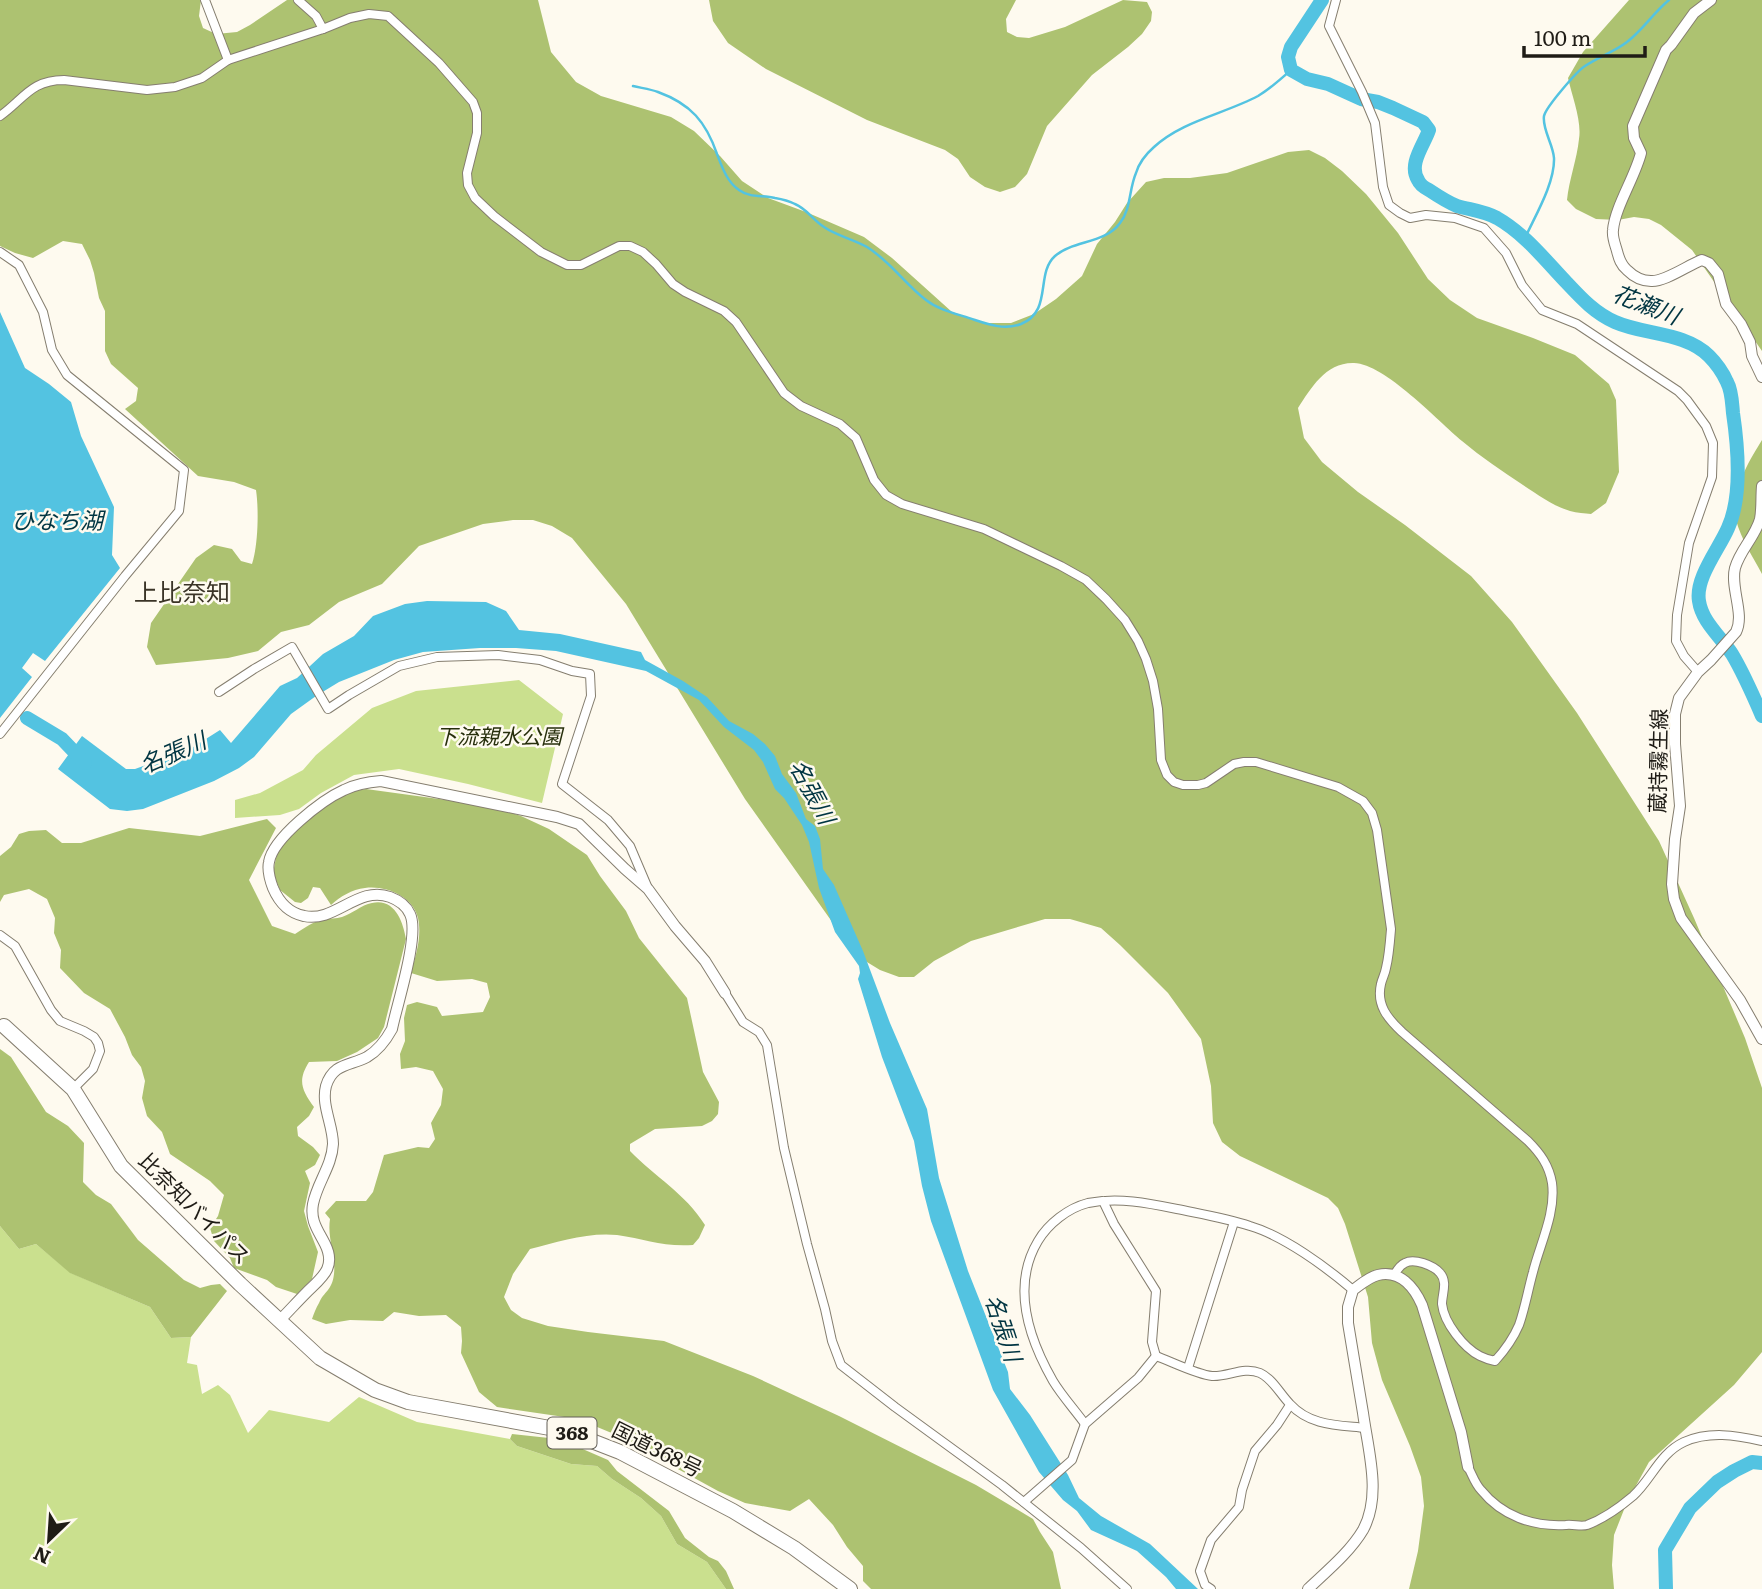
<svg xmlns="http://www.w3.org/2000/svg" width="1762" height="1589" font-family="Literata,'Noto Sans JP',serif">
<rect width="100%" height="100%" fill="#fefaef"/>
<g fill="#cae08e">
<path d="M519 680 563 714 542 803 468 784 399 769 354 775 321 793 299 809 280 815 235 818V800L260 793 303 770 316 755 372 708 416 691Z"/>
<path d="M0 1226 19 1249 36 1244 71 1273 150 1307 171 1338 191 1337 187 1363 197 1365 202 1394 218 1385 230 1395 248 1433 269 1410 329 1422 359 1397 417 1422 510 1439 517 1446 571 1464 597 1466 612 1479 641 1498 661 1516 677 1544 707 1562 726 1589H0Z"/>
</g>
<g fill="#adc271">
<path d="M0 0H201L199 16 203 28 216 34 237 32 250 25 287 0H538L551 52 576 82 601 96 671 117 694 131 720 156 742 181 768 198 806 212 864 237 892 258 952 312 984 323H1011L1034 314 1056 299 1082 276 1097 244 1115 222 1127 203 1146 182 1164 178H1190L1227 173 1288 152 1309 150 1325 158 1342 171 1366 194 1398 233 1428 279 1450 300 1477 318 1533 338 1575 355 1609 384 1616 400 1619 472 1606 503 1591 514C1585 513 1577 513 1570 511 1553 506 1537 494 1523 485 1502 471 1481 457 1462 441 1438 421 1385 364 1354 363 1326 362 1311 388 1298 408L1304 438 1322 462 1358 492 1405 525 1471 576 1512 622 1577 713 1659 841 1694 918 1745 1038 1762 1088V1352L1734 1385 1649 1462 1627 1502 1614 1535 1612 1565 1614 1589H1409L1418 1551 1424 1506 1421 1477 1410 1446 1382 1380 1372 1343 1368 1297 1345 1224 1338 1208 1328 1198 1240 1156 1222 1142 1213 1123 1211 1086 1201 1039 1168 993 1120 945 1101 928 1070 919H1045L971 941 934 961 914 977H899L880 970 862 959 835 926 745 799 626 604 572 538 552 526 533 520H513L483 524 419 546 382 584 339 602 309 625 281 632 258 651 228 658 156 665 147 647 151 623 196 558 214 545 232 549 241 561 252 564C258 546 259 510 256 490L234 482 198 476 125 409 136 401 138 388 111 364 105 351V311L99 298 94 273 90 260 82 244 63 241 33 258 15 253 0 246Z"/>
<path d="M709 0H1016L1006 19 1007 32 1017 37 1029 38 1065 27 1123 0 1147 2 1152 12 1151 21 1142 34 1128 47 1092 75 1047 126 1027 174 1015 187 1000 192 985 187 970 177 958 159 945 150 867 120 766 69 728 43 713 21Z"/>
<path d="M1629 0H1762V351L1692 250 1661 225 1649 219 1634 217 1618 220 1596 219 1576 209 1567 200C1569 180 1577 159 1579 139 1582 121 1572 96 1568 78L1583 52Z"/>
<path d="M1762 440V574C1753 557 1741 539 1736 520 1729 494 1749 461 1762 440Z"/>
<path d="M366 789 490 806 521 816 549 829 587 855 600 876 626 911 639 938 687 998 703 1072 719 1102 718 1114 712 1121 702 1126 655 1129 630 1144V1151C655 1177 685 1193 705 1225L699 1238 693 1245C662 1247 645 1239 617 1235 588 1232 557 1242 530 1249L513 1274 504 1297 511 1310 522 1318 548 1326 588 1332 664 1341 753 1376 839 1416 976 1485 1033 1519 1040 1532 1053 1552 1061 1589H871L863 1581V1566L847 1547 833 1525 809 1499 790 1511 745 1503 718 1491 614 1434 578 1419 497 1407 479 1392 461 1353 462 1341 461 1327 446 1315 419 1316 394 1312 383 1321 350 1320 326 1324 312 1319C314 1313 316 1308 319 1303 324 1291 332 1291 334 1274 336 1254 327 1239 330 1219L325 1213 336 1201H366L373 1192 384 1155 418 1147 429 1148 435 1139 431 1123 441 1105 443 1089 433 1071 416 1067 401 1069 400 1054 405 1041 404 1018 407 1005 417 1002 437 1007 442 1016 483 1012 490 997 487 983 472 979 437 981 411 973C416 954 422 937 418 918 413 896 385 885 365 888 352 889 340 897 331 905L320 888 313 887 308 898 301 903 295 902 280 890 273 873 276 858 280 847 301 825 330 803 349 792Z"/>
<path d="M267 819 276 828 249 880 272 926 295 934C304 928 314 921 325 919 330 918 336 919 342 917 352 914 361 905 372 903 395 898 403 922 406 939L384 1027 378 1038 357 1052 337 1061 309 1062C297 1081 302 1090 314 1107L309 1116 297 1127 298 1136 313 1147 320 1155 315 1165 305 1171 310 1183 304 1211 308 1226 318 1252 312 1279 297 1294 276 1287 267 1280 234 1268 230 1258 214 1241 210 1228 218 1216 224 1195 210 1181 170 1154 162 1132 147 1116 142 1098 145 1081 141 1067 132 1055 125 1037 110 1009 84 993 60 968 61 950 54 933 55 918 47 899 29 889 4 895 0 902V856L11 847 19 834 29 831 46 830 62 843H81L129 828 200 836Z"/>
<path d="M0 1049 11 1057 46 1112 68 1126 84 1143 83 1182 96 1195 111 1204 138 1240 184 1280 200 1288 211 1285 220 1284 227 1291 191 1337 171 1338 150 1307 70 1273 36 1244 19 1249 0 1226Z"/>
<path d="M512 1434 549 1438 578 1447 608 1460 617 1471 669 1511 685 1538 709 1557 718 1561 726 1571 734 1589H726L707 1562 677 1544 661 1516 641 1498 612 1479 597 1466 571 1464 517 1446 510 1439Z"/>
</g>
<g fill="#53c3e1">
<path d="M0 312 25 368 49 384 71 402 81 436 114 507 112 555 120 568 45 661 33 653 22 668 32 677 0 718Z"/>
<path d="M427 601 486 602 506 611 519 630 560 634 641 652 645 660 683 681 707 697 729 721 753 734 765 744 775 756 782 774 796 793 806 819 815 826 820 839 823 869 834 885 863 951 890 1023 927 1109 939 1178 968 1271 1008 1372 1010 1389 1030 1415 1068 1475 1079 1498 1101 1516 1150 1544 1198 1589H1176L1166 1577 1137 1551 1091 1530 1077 1511 1063 1500 1039 1472 993 1390 931 1221 922 1186 914 1141 882 1057 858 979 860 973 859 966 835 932 819 888 809 842 802 825 784 798 775 789 763 762 754 750 724 727 699 700 646 671 556 651 516 648H480L423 652 394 660 339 682 316 696 291 714 254 757 239 768 214 781 143 809 127 811 110 809 58 769 82 736 126 769H135L190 749 220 730 231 743 280 686 297 678 323 654 354 636 373 616 405 604Z"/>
</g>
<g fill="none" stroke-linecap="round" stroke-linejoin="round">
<g stroke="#53c3e1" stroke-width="2.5">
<path d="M633 86C641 88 650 89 658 92 691 104 706 122 717 154 722 167 727 182 739 190 750 198 762 195 775 198 781 199 789 201 795 204 807 209 813 220 824 227 837 236 853 239 867 247 890 261 905 284 926 300 940 311 958 314 975 320 990 325 1005 330 1021 324 1053 311 1035 274 1055 256 1073 240 1105 244 1120 223 1131 209 1129 189 1136 173 1139 163 1146 154 1154 147 1182 121 1224 114 1258 96 1270 89 1281 79 1291 70"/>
<path d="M1525 238C1535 216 1555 183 1554 158 1553 144 1542 129 1544 116 1546 107 1577 71 1585 66 1598 57 1614 52 1627 42 1643 30 1653 13 1669 0"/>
</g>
<g stroke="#53c3e1" stroke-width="14">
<path d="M1322 0 1291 47 1288 57 1291 70 1307 79 1328 84 1361 99 1378 102 1393 108 1423 122 1429 130C1424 145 1408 164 1418 180 1420 185 1425 188 1429 190 1438 196 1447 202 1457 206 1471 210 1484 211 1497 218 1525 234 1545 260 1567 283 1582 299 1595 313 1615 322 1644 335 1685 332 1709 356 1716 363 1723 373 1727 382 1732 391 1732 403 1733 413 1738 447 1742 497 1728 528 1719 549 1695 578 1699 601 1702 622 1721 637 1732 654 1744 674 1753 695 1762 716"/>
<path d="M27 718 62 739 85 763"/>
<path d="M1666 1589 1665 1550 1690 1508 1717 1482 1734 1471 1752 1462 1762 1463"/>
</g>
<defs>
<g id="street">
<path d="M205 0 228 60"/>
<path d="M298 0 316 16 323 29"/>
<path d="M1336 0 1329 26 1362 92 1375 123 1383 187 1389 205 1400 213 1410 218 1426 215 1455 218 1484 228 1506 253 1522 285 1542 310 1577 324 1678 391 1687 400 1706 426 1713 443 1712 477 1689 543 1677 615 1676 641 1684 656 1698 672"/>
<path d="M0 116C24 99 31 80 64 80L147 90 175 87 202 78 228 60 323 29 350 18 369 14 388 16 439 63 473 102 477 113V133L467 173 468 185 475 198 494 216 541 252 567 265H581L619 246H630L643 252 656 264 673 284 685 292 724 311 736 322 784 393 801 406 840 424 856 438 874 480 886 495 902 504 984 529 1061 566 1086 580 1106 599 1125 620 1138 641 1146 659 1153 681 1158 709 1161 760 1167 775 1174 782 1183 785H1198L1206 783 1234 764 1244 762H1256L1338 787 1363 801 1372 813 1377 830 1391 929C1390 942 1389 956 1386 968 1385 974 1382 979 1381 984 1376 1005 1388 1019 1402 1032L1528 1141C1540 1153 1549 1165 1552 1183 1556 1213 1540 1244 1533 1272 1528 1290 1525 1308 1519 1325 1513 1339 1505 1350 1495 1361 1490 1360 1484 1358 1480 1356 1464 1348 1444 1323 1442 1304 1442 1294 1448 1282 1440 1273 1433 1265 1414 1258 1405 1263 1400 1265 1397 1270 1394 1275"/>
<path d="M0 252 19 265 43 312 52 350 67 375 184 470 179 511 125 576 0 734"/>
<path d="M219 692 254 669 292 647 328 709 349 695 399 666 437 657 498 655 540 660 572 671 590 674 591 696 562 784 608 820 630 846 647 886"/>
<path d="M0 935 15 946 51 1010 60 1021 84 1031 94 1037 98 1043 100 1051 93 1069 73 1089"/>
<path d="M725 993 743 1022 759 1032 767 1045 784 1148 807 1244 825 1309 832 1341 841 1365 895 1407 1002 1485 1081 1548 1127 1589"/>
<path d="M1103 1201 1114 1224 1156 1291 1152 1342 1156 1356"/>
<path d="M1156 1356C1170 1361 1198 1375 1212 1376 1228 1377 1244 1366 1260 1373 1273 1379 1280 1394 1290 1404 1310 1426 1338 1425 1365 1428"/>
<path d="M1188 1368 1234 1222"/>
<path d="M1085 1424C1075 1410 1062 1396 1053 1381 1029 1339 1011 1286 1038 1241 1048 1224 1068 1208 1088 1203 1118 1197 1148 1203 1177 1209 1201 1214 1226 1218 1250 1226 1284 1236 1326 1267 1353 1290"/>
<path d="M1468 1467C1472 1474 1475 1484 1481 1490 1502 1516 1533 1527 1566 1525 1573 1524 1581 1527 1587 1525 1603 1519 1620 1507 1633 1496 1651 1480 1660 1453 1684 1442 1709 1431 1735 1435 1762 1441"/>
<path d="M1024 1502 1072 1460 1085 1424 1138 1378 1156 1356"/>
<path d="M1211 1589 1205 1585 1200 1571 1211 1540 1239 1507 1242 1490 1255 1451 1277 1425 1290 1405"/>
</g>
<g id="secondary">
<path d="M1711 0 1694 13 1671 45 1666 50 1633 126 1634 138 1641 153C1635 177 1615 207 1613 230 1612 237 1615 244 1617 251 1619 259 1621 265 1627 270 1633 276 1642 281 1651 281 1665 282 1688 265 1702 260L1709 263 1718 274 1726 304 1741 324 1750 342 1752 356 1762 377"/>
<path d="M1762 486C1761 497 1762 509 1760 519 1755 537 1740 550 1735 568 1730 588 1745 614 1736 632L1711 660 1698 672 1679 698 1675 714V744L1680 806 1675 839 1672 884 1674 899 1681 918 1740 1000 1762 1039"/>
<path d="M280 1320C289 1311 297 1302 306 1293 321 1278 337 1268 325 1244 318 1230 310 1221 313 1204 317 1183 332 1166 333 1144 333 1125 321 1105 326 1086 333 1063 350 1066 367 1057 379 1050 386 1040 392 1029 397 1004 420 935 410 914 406 905 398 900 390 897 358 885 335 923 304 916 289 913 279 902 273 888 270 880 267 871 269 862 273 838 322 800 344 790 356 784 368 782 381 781L557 817 579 824 625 869 648 889 675 926 705 961 725 993"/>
<path d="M1308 1589C1327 1571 1350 1552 1363 1530 1382 1495 1368 1450 1363 1413 1358 1383 1353 1353 1348 1323V1307L1353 1290C1360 1285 1369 1277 1378 1275 1400 1270 1414 1287 1422 1305L1461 1432 1468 1467"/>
</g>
<path id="highway" d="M4 1026 73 1089 121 1166 240 1284 320 1358 375 1390 408 1402 566 1431 620 1452 733 1511 794 1548 850 1589"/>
</defs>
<use href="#street" stroke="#857e6f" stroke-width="10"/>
<use href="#secondary" stroke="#857e6f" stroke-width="12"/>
<use href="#highway" stroke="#857e6f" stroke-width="16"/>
<use href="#street" stroke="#fff" stroke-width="8"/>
<use href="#secondary" stroke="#fff" stroke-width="10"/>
<use href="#highway" stroke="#fff" stroke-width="14"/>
</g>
<g text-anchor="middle" stroke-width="5" stroke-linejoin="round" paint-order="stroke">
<rect fill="#fefaef" stroke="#625f57" stroke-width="2" x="547.5" y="1417.5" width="49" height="31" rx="5"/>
<g font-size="19" font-weight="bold" fill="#1f1c16">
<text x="572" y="1440">368</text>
</g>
<g font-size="21" font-style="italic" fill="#272f0c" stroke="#fefaef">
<text x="499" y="744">下流親水公園</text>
</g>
<g font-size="21" fill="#1f1c16" stroke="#fefaef">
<text transform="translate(1659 761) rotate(-89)" y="7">蔵持霧生線</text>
<text transform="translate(194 1209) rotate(45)" y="7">比奈知バイパス</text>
<text transform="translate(657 1450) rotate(26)" y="7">国道368号</text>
</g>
<g font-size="23" font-style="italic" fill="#003542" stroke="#fefaef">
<text transform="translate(1646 305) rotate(21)" y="8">花瀬川</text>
<text x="57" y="529">ひなち湖</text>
<text transform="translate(173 753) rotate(-23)" y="8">名張川</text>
<text transform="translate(812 792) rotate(62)" y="8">名張川</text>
<text transform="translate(1003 1328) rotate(72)" y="8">名張川</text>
</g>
<g font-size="24" fill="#3b3427" stroke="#fefaef">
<text x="182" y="601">上比奈知</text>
</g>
</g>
<g transform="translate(49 1540) rotate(205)" stroke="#fefaef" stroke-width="5" paint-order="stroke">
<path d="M0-5L12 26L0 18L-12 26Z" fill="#1f1c16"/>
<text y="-10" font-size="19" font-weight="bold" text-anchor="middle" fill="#1f1c16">N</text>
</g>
<path d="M1524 46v10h121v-10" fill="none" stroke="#1f1c16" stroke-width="3.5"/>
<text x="1534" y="46" font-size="21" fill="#1f1c16" stroke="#fefaef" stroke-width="5" paint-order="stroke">100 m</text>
</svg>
